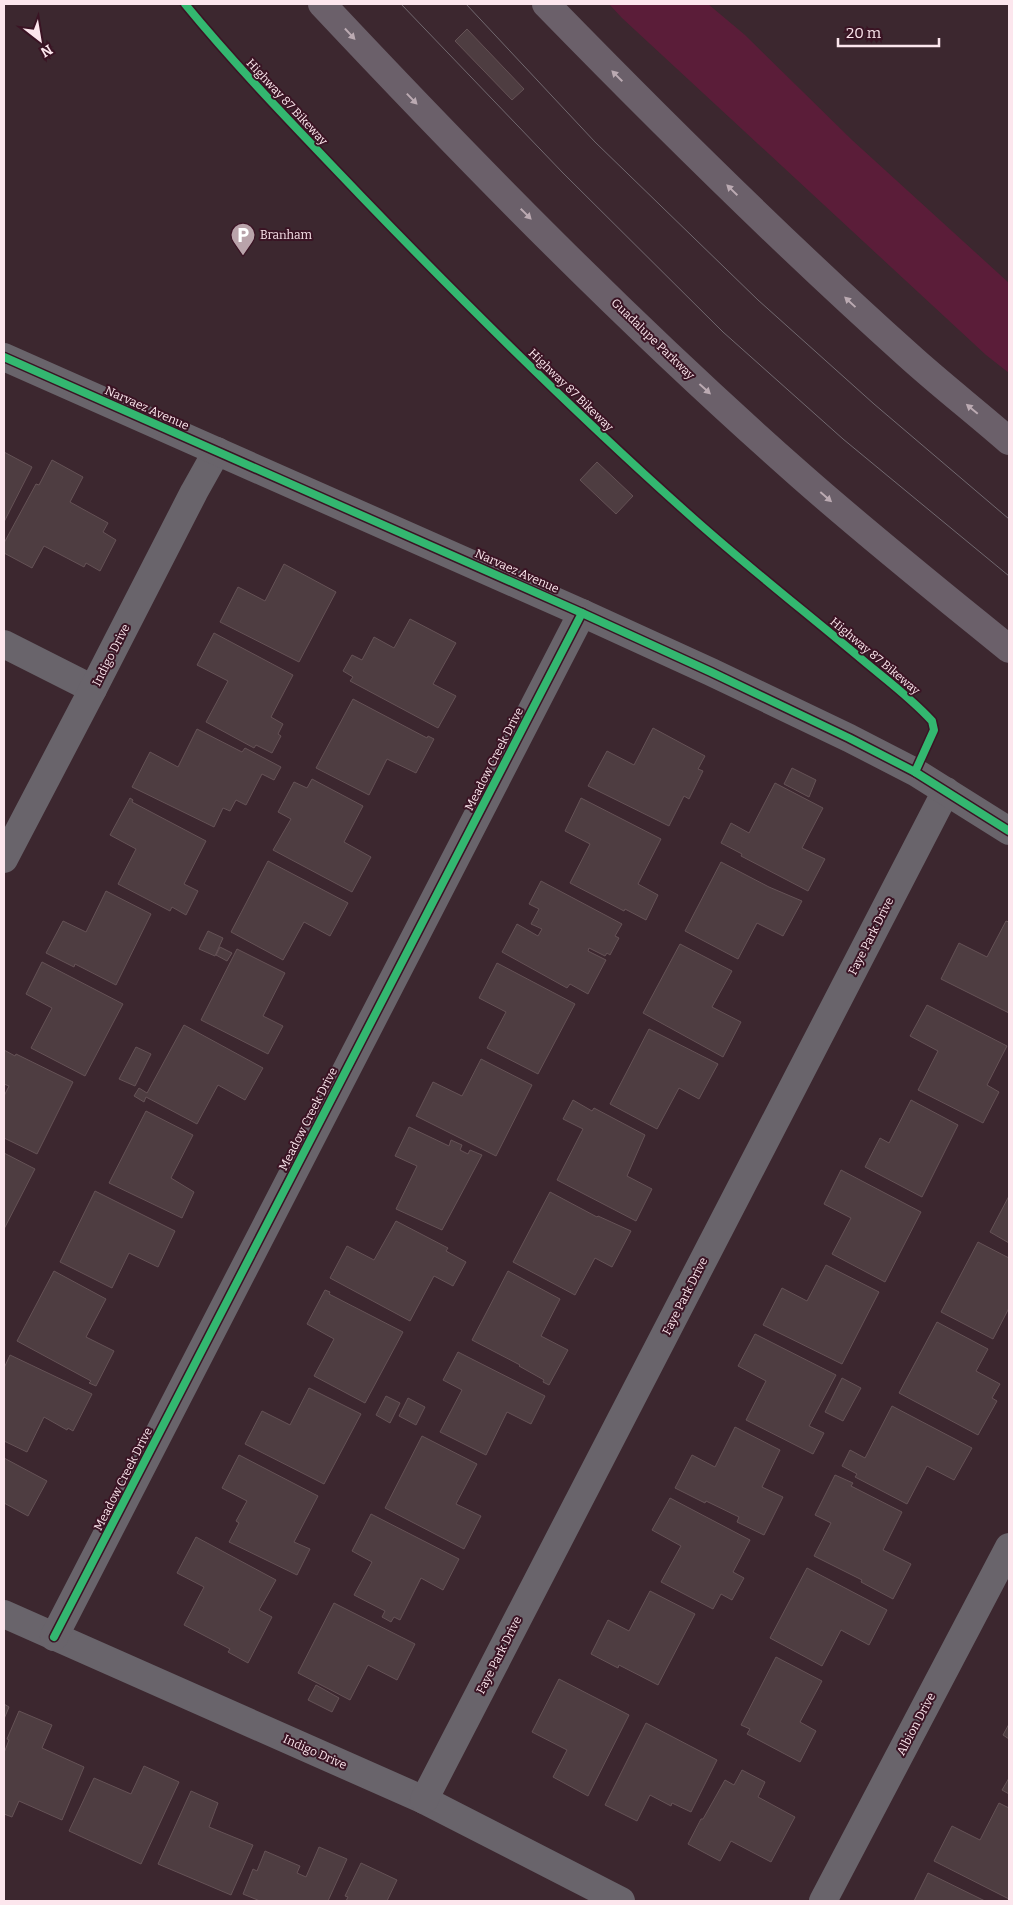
<svg xmlns="http://www.w3.org/2000/svg" width="1013" height="1905" font-family="Bitter,serif">
<rect width="100%" height="100%" fill="#3c272f"/>
<path fill="#5b1d39" d="M609 4H708L745 35 852 140 1009 283V373L986 355 622 18Z"/>
<g fill="#4e3d41" stroke="#655256">
<path d="M467 29 524 89 512 100 455 41Z"/>
<path d="M4 452 32 467 4 522Z"/>
<path d="M52 460 83 477 70 502 108 523 103 532 116 540 100 571 86 563 84 567 44 546 32 568 4 553V543L36 484 39 485Z"/>
<path d="M597 462 633 496 616 514 580 480Z"/>
<path d="M284 564 336 592 299 662 220 622 238 587 265 601Z"/>
<path d="M410 619 456 643 433 684 456 696 438 728 350 681 353 677 343 671 352 655 362 660 374 637 394 648Z"/>
<path d="M214 633 293 675 271 717 283 724 278 734 281 736 272 753 256 745 254 748 206 722 228 681 197 665Z"/>
<path d="M353 699 427 738 428 736 434 739 416 773 387 759 369 795 316 768Z"/>
<path d="M653 728 705 756 698 769 703 771 689 799 684 796 669 826 588 786 607 751 634 765Z"/>
<path d="M197 729 242 752 245 748 281 767 274 780 262 774 246 805 236 800 230 811 223 808 214 827 132 787 150 752 178 767Z"/>
<path d="M792 768 816 780 809 797 784 784Z"/>
<path d="M312 779 363 806 344 842 371 857 352 892 273 850 291 819 278 812 294 782 307 788Z"/>
<path d="M775 783 823 808 802 848 825 859 808 891 741 856 742 854 721 843 731 823 749 833Z"/>
<path d="M130 798 133 800 132 802 206 841 184 884 198 891 186 915 172 907 170 911 118 884 136 849 110 835Z"/>
<path d="M581 798 661 839 638 884 658 895 646 920 625 909 624 911 570 883 590 844 565 831Z"/>
<path d="M268 861 348 903 330 936 304 922 283 960 231 932Z"/>
<path d="M721 862 769 887 802 901 783 936 757 923 738 959 685 931Z"/>
<path d="M541 881 622 924 615 936 619 938 610 955 607 953 605 956 589 948 588 951 606 960 588 994 570 984 567 988 502 952 517 924 538 936 542 929 531 924 539 909 529 904Z"/>
<path d="M106 891 151 914 116 985 75 964 74 967 46 953 63 921 86 932Z"/>
<path d="M1006 921 1009 922V1013L941 979 959 943 987 957Z"/>
<path d="M208 931 223 938 215 956 199 949Z"/>
<path d="M680 944 732 971 712 1007 741 1022 723 1057 643 1013Z"/>
<path d="M220 947 232 953 227 961 216 955Z"/>
<path d="M237 949 285 973 263 1016 283 1026 268 1054 201 1020Z"/>
<path d="M42 962 123 1004 85 1076 31 1048 52 1008 26 994Z"/>
<path d="M497 963 575 1004 538 1074 487 1048 506 1012 479 998Z"/>
<path d="M927 1005 1007 1046 987 1085 999 1092 983 1123 918 1090 938 1051 910 1036Z"/>
<path d="M184 1025 263 1068 245 1100 218 1085 197 1124 146 1097 144 1102 134 1096 139 1088 147 1093Z"/>
<path d="M649 1029 718 1064 699 1099 679 1088 657 1129 610 1104Z"/>
<path d="M136 1047 151 1054 135 1086 119 1079Z"/>
<path d="M4 1050 15 1056 16 1054 73 1082 37 1154 4 1138V1096L9 1086 4 1084Z"/>
<path d="M481 1059 532 1085 496 1156 416 1116 433 1082 462 1096Z"/>
<path d="M573 1100 592 1111 594 1108 645 1135 627 1176 652 1189 636 1221 557 1180 583 1129 563 1119Z"/>
<path d="M911 1100 958 1125 922 1197 865 1167 880 1138 889 1143Z"/>
<path d="M146 1111 193 1135 171 1178 194 1192 182 1218 109 1183Z"/>
<path d="M409 1127 449 1146 451 1140 462 1145 460 1150 468 1154 470 1150 482 1155 442 1230 396 1209 417 1166 395 1156Z"/>
<path d="M4 1153 35 1169 4 1229Z"/>
<path d="M841 1170 921 1212 885 1282 832 1254 851 1218 824 1204Z"/>
<path d="M95 1191 175 1231 158 1267 129 1253 112 1288 60 1262Z"/>
<path d="M550 1192 597 1217 598 1216 631 1231 612 1267 595 1258 575 1295 513 1262Z"/>
<path d="M1009 1196V1243L990 1232Z"/>
<path d="M396 1221 448 1248 446 1251 466 1262 453 1286 434 1276 410 1321 330 1278 347 1246 374 1260Z"/>
<path d="M978 1242 1009 1258V1308L993 1339 941 1312Z"/>
<path d="M826 1265 879 1292 842 1364 763 1325 782 1288 807 1301Z"/>
<path d="M54 1271 106 1299 86 1337 114 1351 96 1386 89 1383 91 1381 17 1341Z"/>
<path d="M508 1271 560 1299 541 1336 568 1350 549 1385 543 1382 544 1380 519 1366 520 1365 472 1340Z"/>
<path d="M325 1290 330 1292 329 1294 403 1332 365 1403 314 1376 334 1339 307 1324Z"/>
<path d="M937 1322 988 1349 976 1371 1000 1384 992 1398 997 1401 978 1435 899 1393Z"/>
<path d="M755 1334 836 1375 809 1426 824 1433 813 1454 746 1420 766 1381 738 1366Z"/>
<path d="M458 1352 545 1396 531 1424 507 1412 486 1455 440 1432 462 1390 443 1380Z"/>
<path d="M10 1355 92 1394 73 1431 68 1428 67 1430 44 1417 27 1452 4 1441V1368Z"/>
<path d="M842 1378 861 1388 843 1421 825 1412Z"/>
<path d="M309 1388 361 1414 324 1484 245 1444 262 1411 290 1425Z"/>
<path d="M386 1396 400 1403 390 1423 376 1415Z"/>
<path d="M408 1398 425 1407 416 1425 399 1416Z"/>
<path d="M892 1406 972 1448 954 1480 927 1466 907 1504 855 1477 857 1474 842 1466 850 1450 865 1458Z"/>
<path d="M735 1427 780 1450 762 1487 783 1497 764 1535 737 1522 739 1517 706 1501 705 1503 675 1488 692 1455 715 1467Z"/>
<path d="M422 1436 477 1464 456 1504 481 1516 464 1549 385 1508Z"/>
<path d="M239 1455 318 1496 294 1542 310 1549 297 1575 229 1542 239 1523 236 1521 247 1501 222 1488Z"/>
<path d="M4 1458 47 1481 28 1516 4 1503Z"/>
<path d="M835 1475 853 1483 851 1486 902 1512 883 1550 911 1564 893 1599 861 1582 862 1580 814 1556 831 1523 815 1515Z"/>
<path d="M670 1498 750 1540 733 1572 744 1578 732 1600 721 1594 713 1609 661 1582 681 1546 652 1530Z"/>
<path d="M371 1514 459 1559 443 1590 421 1578 400 1620 394 1617 391 1622 382 1617 385 1611 354 1595 372 1562 352 1551Z"/>
<path d="M196 1537 276 1580 259 1610 272 1617 248 1663 228 1652 230 1649 184 1625 204 1587 177 1573Z"/>
<path d="M807 1568 887 1610 869 1645 841 1630 822 1666 770 1638Z"/>
<path d="M650 1591 695 1614 658 1685 619 1665 618 1668 591 1654 608 1620 629 1631Z"/>
<path d="M334 1603 415 1644 397 1680 368 1665 350 1700 298 1673Z"/>
<path d="M776 1657 822 1681 800 1722 816 1731 800 1762 747 1734 750 1729 741 1725Z"/>
<path d="M559 1679 629 1715 588 1796 553 1777 567 1750 532 1732Z"/>
<path d="M316 1685 339 1698 332 1712 308 1700Z"/>
<path d="M4 1704 9 1707 4 1719Z"/>
<path d="M19 1711 52 1725 42 1748 84 1767 62 1820 19 1801 12 1817 4 1814V1753L9 1740 7 1739Z"/>
<path d="M646 1723 717 1760 691 1812 672 1803 671 1806 650 1795 637 1821 605 1805Z"/>
<path d="M1009 1724V1739L1003 1735Z"/>
<path d="M144 1766 179 1782 141 1864 69 1831 94 1778 131 1794Z"/>
<path d="M742 1770 765 1782 758 1797 795 1817 771 1862 731 1841 720 1861 688 1844 701 1819H703L725 1780 734 1785Z"/>
<path d="M1009 1778V1794L1002 1790Z"/>
<path d="M191 1791 218 1803 209 1827 253 1845 231 1895 158 1864Z"/>
<path d="M999 1803 1009 1808V1899L934 1861 952 1826 980 1840Z"/>
<path d="M319 1847 347 1859 328 1901H260L243 1894 253 1869 257 1871 265 1851 300 1866 297 1873 306 1877Z"/>
<path d="M361 1863 397 1880 387 1901H346L348 1897 345 1896Z"/>
<path d="M928 1873 985 1901H914Z"/>
</g>
<g fill="none" stroke-linecap="round" stroke-linejoin="round">
<g stroke="#69646b" stroke-width="28">
<path d="M4 644 93 689"/>
<path d="M4 859 93 689 194 492 217 451"/>
<path d="M4 1614 424 1800 621 1901"/>
<path d="M54 1637 582 613"/>
<path d="M424 1800 946 791"/>
<path d="M823 1901 1009 1547"/>
</g>
<path stroke="#69646b" stroke-width="28" d="M4 357 582 613 711 672 849 738 915 772 1009 831"/>
<g stroke="#6b606a" stroke-width="28">
<path d="M322 4C475 167 633 328 801 476 869 536 939 592 1009 649"/>
<path d="M546 4C663 124 783 243 908 355 941 385 976 412 1009 441"/>
</g>
<g stroke="#71686f" stroke-width="1">
<path d="M401 4 563 173 723 332 843 439 1009 576"/>
<path d="M466 4 595 142 758 300 874 404 1009 519"/>
</g>
<defs>
<g id="cycleway">
<path d="M185 4C240 71 301 133 361 196 468 307 578 416 694 519 749 568 808 614 865 662 888 681 912 699 932 721L934 730 915 772"/>
<path d="M4 357 582 613 711 672 849 738 915 772 1009 831"/>
<path d="M54 1637 582 613"/>
</g>
</defs>
<use href="#cycleway" stroke="#3a1424" stroke-width="11"/>
<use href="#cycleway" stroke="#33b770" stroke-width="8"/>
</g>
<defs><path id="oneway-solid" d="M-6-.8H1V-3.2L6.5 0L1 3.2V.8H-6Z" transform="scale(1.25)"/></defs>
<g fill="#bbaab2">
<use href="#oneway-solid" transform="translate(350 34) rotate(47)"/>
<use href="#oneway-solid" transform="translate(617 76) rotate(-135)"/>
<use href="#oneway-solid" transform="translate(412 99) rotate(46)"/>
<use href="#oneway-solid" transform="translate(732 190) rotate(-136)"/>
<use href="#oneway-solid" transform="translate(526 214) rotate(45)"/>
<use href="#oneway-solid" transform="translate(850 302) rotate(-137)"/>
<use href="#oneway-solid" transform="translate(705 389) rotate(42)"/>
<use href="#oneway-solid" transform="translate(972 409) rotate(-140)"/>
<use href="#oneway-solid" transform="translate(826 497) rotate(41)"/>
</g>
<defs>
<symbol id="parking-pin" viewBox="-11 -11 22 30"><path d="M0 17L-7.5 6A9.5 9.5 0 1 1 7.5 6Z" fill="#b9a3aa" stroke="#3a1424"/><path d="M-3.5-5.5H1a3.5 3.5 0 0 1 0 7H-1V5.5H-3.5ZM-1-3.4V-.6H.8a1.4 1.4 0 0 0 0-2.8Z" fill="#fff"/></symbol>
</defs>
<g fill-rule="evenodd">
<use href="#parking-pin" x="229" y="221" width="28" height="38"/>
</g>
<g text-anchor="middle" stroke-width="4" stroke-linejoin="round" paint-order="stroke">
<g font-size="12" fill="#fce6ed" stroke="#3a1424">
<text transform="translate(287 102) rotate(47)" y="4">Highway 87 Bikeway</text>
<text transform="translate(653 339) rotate(44)" y="4">Guadalupe Parkway</text>
<text transform="translate(571 390) rotate(44)" y="4">Highway 87 Bikeway</text>
<text transform="translate(147 408) rotate(24)" y="4">Narvaez Avenue</text>
<text transform="translate(517 571) rotate(24)" y="4">Narvaez Avenue</text>
<text transform="translate(111 655) rotate(-63)" y="4">Indigo Drive</text>
<text transform="translate(875 656) rotate(40)" y="4">Highway 87 Bikeway</text>
<text transform="translate(494 759) rotate(-63)" y="4">Meadow Creek Drive</text>
<text transform="translate(871 936) rotate(-63)" y="4">Faye Park Drive</text>
<text transform="translate(308 1119) rotate(-63)" y="4">Meadow Creek Drive</text>
<text transform="translate(685 1296) rotate(-63)" y="4">Faye Park Drive</text>
<text transform="translate(123 1479) rotate(-63)" y="4">Meadow Creek Drive</text>
<text transform="translate(499 1655) rotate(-63)" y="4">Faye Park Drive</text>
<text transform="translate(916 1724) rotate(-62)" y="4">Albion Drive</text>
<text transform="translate(315 1752) rotate(24)" y="4">Indigo Drive</text>
</g>
<g font-size="12" fill="#fce6ed" stroke="#3a1424" text-anchor="start">
<text x="260" y="239">Branham</text>
</g>
</g>
<rect width="1013" height="1905" fill="none" stroke="#fce6ed" stroke-width="10"/>
<g transform="translate(40 40) rotate(149)" stroke="#3a1424" stroke-width="4" paint-order="stroke">
<path d="M0-4L9 19L0 12L-9 19Z" fill="#fce6ed"/>
<text y="-8" font-size="14" font-weight="bold" text-anchor="middle" fill="#fce6ed">N</text>
</g>
<path d="M838 38v8h101v-8" fill="none" stroke="#fce6ed" stroke-width="2.5"/>
<text x="846" y="38" font-size="15" fill="#fce6ed" stroke="#3a1424" stroke-width="4" paint-order="stroke">20 m</text>
</svg>
